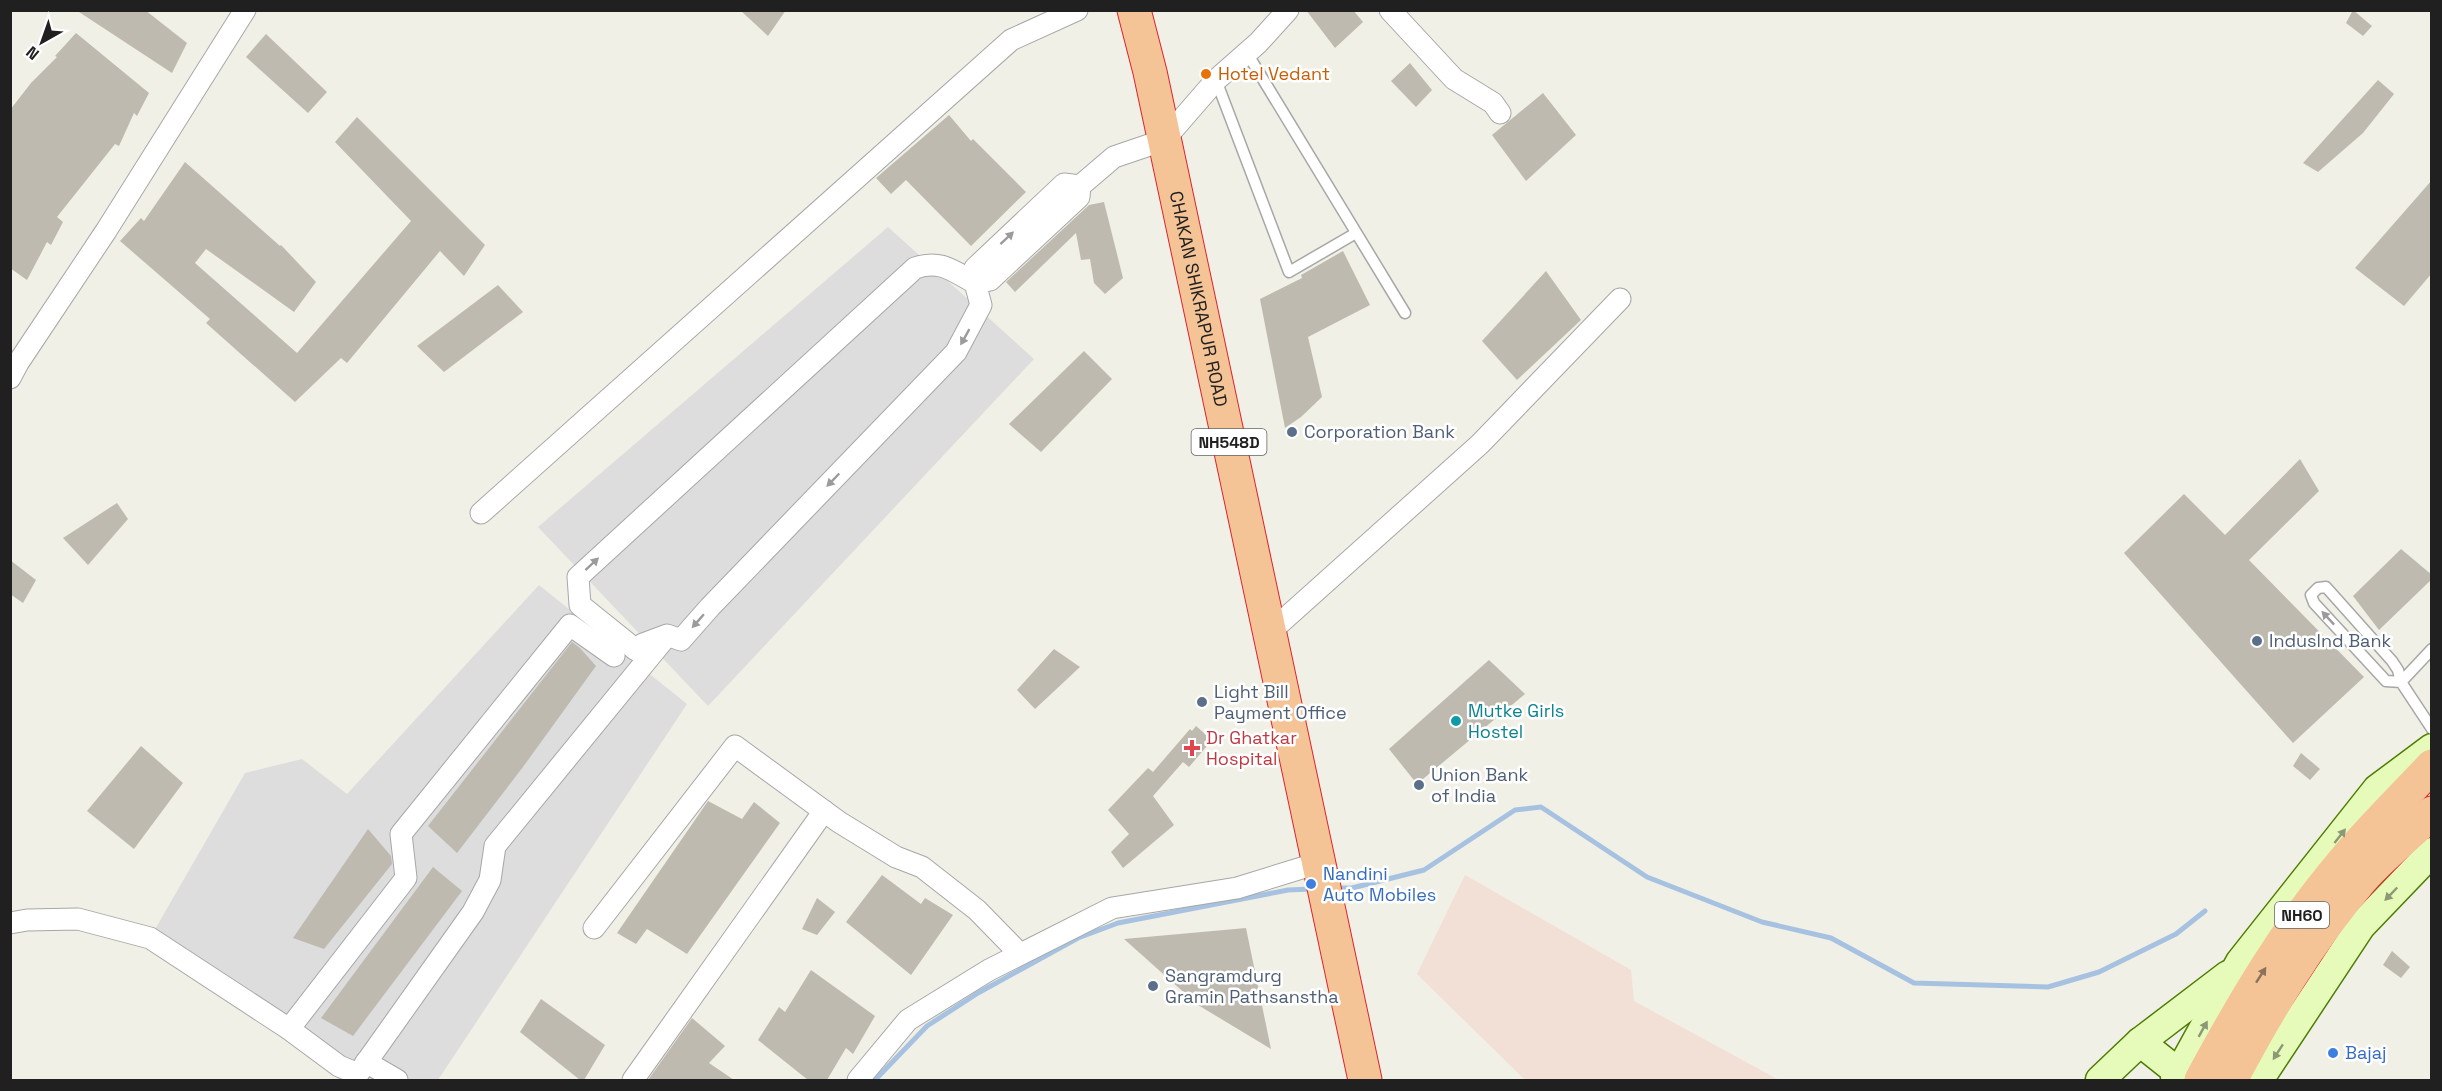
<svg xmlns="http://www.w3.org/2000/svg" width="2442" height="1091" font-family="'Space Grotesk',sans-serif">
<rect width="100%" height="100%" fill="#f1f0e6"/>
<g fill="#dedddd">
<path d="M888 227 1034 359 708 706 538 527Z"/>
<path d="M539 585 687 704 438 1080H339L150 938 245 773 302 759 347 794Z"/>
</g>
<path fill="#f2dfd6" d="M1465 875 1631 970 1634 1001 1779 1080H1528L1523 1078 1417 974Z"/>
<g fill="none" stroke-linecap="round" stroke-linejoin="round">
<g stroke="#a6c2e0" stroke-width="5">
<path d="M1336 888H1352L1424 870 1515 810 1541 807 1647 877 1762 922 1831 938 1914 983 2048 987 2099 972 2176 934 2205 911"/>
<path d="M875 1080 927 1026 978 993 1078 938 1118 923 1288 890 1312 889"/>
</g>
</g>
<g fill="#bebaaf">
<path d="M76 10H145L187 43 172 73Z"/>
<path d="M740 10H786L768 36Z"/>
<path d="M1306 10H1353L1363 22 1335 48Z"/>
<path d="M2353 10 2372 26 2363 36 2346 23Z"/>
<path d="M76 33 149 93 137 116 134 113 119 146 115 144 57 217 63 222 51 245 47 242 27 280 10 268V110L31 83 57 57 55 56Z"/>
<path d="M266 34 327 92 308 113 246 57Z"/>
<path d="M1410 63 1432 90 1416 107 1391 81Z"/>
<path d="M2378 80 2394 94 2363 133 2318 172 2303 163Z"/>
<path d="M1543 93 1576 135 1526 181 1492 135Z"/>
<path d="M949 115 971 141 973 139 1026 192 971 246 906 180 891 194 876 178Z"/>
<path d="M357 117 485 245 464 276 440 251 347 363 341 358 295 402 206 323 210 319 120 241 141 218 144 221 185 162 280 246 281 245 316 282 294 312 206 249 195 263 297 353 411 221 335 142Z"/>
<path d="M2432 180V273L2404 306 2355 268Z"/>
<path d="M1104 202 1123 278 1105 294 1094 283 1090 259 1081 260 1076 233 1015 292 1006 282 1089 205Z"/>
<path d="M1343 251 1370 305 1308 337 1322 397 1301 417 1285 428 1260 299 1302 278 1301 275Z"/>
<path d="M1546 271 1581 320 1517 380 1482 341Z"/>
<path d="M498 285 523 312 444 372 417 346Z"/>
<path d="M1084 351 1112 379 1041 452 1009 424Z"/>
<path d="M2300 459 2319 491 2249 560 2364 677 2293 743 2124 553 2184 494 2225 535Z"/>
<path d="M117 503 128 519 88 565 63 538Z"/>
<path d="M2401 549 2432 575V579L2379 630 2353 596Z"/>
<path d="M10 560 36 580 23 603 10 594Z"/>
<path d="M572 642 580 648 596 666 523 767 457 853 428 826Z"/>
<path d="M1054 649 1080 667 1035 709 1017 690Z"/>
<path d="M1489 660 1525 694 1417 784 1389 749Z"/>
<path d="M1196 726 1212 740 1189 767 1183 762 1153 796 1174 825 1123 868 1111 852 1129 834 1108 810 1148 768 1153 772 1190 729 1192 731Z"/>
<path d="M141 746 183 783 134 849 87 811Z"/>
<path d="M2301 753 2320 769 2310 780 2293 766Z"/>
<path d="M708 801 742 819 754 802 780 823 687 954 647 929 636 944 617 933Z"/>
<path d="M368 829 391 856 392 864 324 949 293 938Z"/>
<path d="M433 867 462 891 353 1036 321 1018Z"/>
<path d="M882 875 921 904 925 898 953 915 911 975 846 922Z"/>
<path d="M817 898 835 912 817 935 802 929Z"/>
<path d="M1246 928 1271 1049 1198 1005 1124 939Z"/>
<path d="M2392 951 2410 967 2401 978 2383 965Z"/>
<path d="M811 970 875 1016 853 1054 846 1048 827 1080H808L758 1040 779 1007 785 1012Z"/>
<path d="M541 999 605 1045 584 1080H580L520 1032Z"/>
<path d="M692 1018 725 1046 709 1063 734 1080H648Z"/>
</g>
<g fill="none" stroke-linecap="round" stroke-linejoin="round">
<defs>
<g id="service">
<path d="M1247 53 1405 313"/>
<path d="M1216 80 1289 272 1356 233"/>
<path d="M2432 649 2401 682 2386 681 2314 603 2311 595 2318 588 2326 587 2392 661 2398 670 2401 682 2432 729"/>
</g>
<g id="minor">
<path d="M1390 10 1454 79 1493 103 1500 113"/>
<path d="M1080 186 1064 184 975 268V283L981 305 956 352 710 607 681 640 667 635 643 644 636 650 580 605 578 577 915 268C940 259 953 271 975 283L990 280 1079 197 1080 186 1114 157 1164 140 1216 80 1258 43 1288 10"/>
<path d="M10 378 18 363 106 231 245 10"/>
<path d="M481 513 1011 40 1077 10"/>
<path d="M1269 633 1480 444 1620 299"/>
<path d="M10 923 27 920 78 919 150 938 289 1029 406 878 401 834 570 625 614 656"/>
<path d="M594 928 735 746 839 822 896 857 922 867 977 910 1020 954"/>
<path d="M289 1029 339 1066 358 1074 473 912 490 880 495 846 665 638"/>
<path d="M366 1062 397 1080"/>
<path d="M633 1080 824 811"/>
<path d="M858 1080 908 1020 989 970 1112 908 1237 888 1318 863"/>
</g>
<g id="secondary">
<path d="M2140 1042 2179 1073"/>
<path d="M2100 1080 2140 1042 2228 975"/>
<path d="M2175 1080 2240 962 2377 789 2432 748"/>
<path d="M2259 1080 2361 926 2432 852"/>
</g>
<g id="trunk">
<path id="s1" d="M1134 10 1150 72 1365 1080"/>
<path d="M2201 1080C2242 1004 2286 929 2342 863 2370 829 2402 798 2432 766"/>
<path d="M2231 1080C2268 1010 2309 941 2361 880 2382 856 2408 835 2432 813"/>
</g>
</defs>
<use href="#service" stroke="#a7a7a7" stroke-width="13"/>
<use href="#minor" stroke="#a7a7a7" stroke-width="23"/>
<use href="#secondary" stroke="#4d7d02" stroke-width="31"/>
<use href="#trunk" stroke="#e0222d" stroke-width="35"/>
<use href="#service" stroke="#fff" stroke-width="10"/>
<use href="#minor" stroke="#fff" stroke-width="21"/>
<use href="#secondary" stroke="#e6fbba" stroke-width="28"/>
<use href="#trunk" stroke="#f4c396" stroke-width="33"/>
</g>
<defs><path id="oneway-solid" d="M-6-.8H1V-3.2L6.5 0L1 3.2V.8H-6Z" transform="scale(1.5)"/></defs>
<g fill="#9b9b9b">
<use href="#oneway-solid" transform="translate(1007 238) rotate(-43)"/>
<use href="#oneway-solid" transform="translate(965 337) rotate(119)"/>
<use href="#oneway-solid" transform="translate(833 480) rotate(134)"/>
<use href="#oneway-solid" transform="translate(592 564) rotate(-43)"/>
<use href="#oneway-solid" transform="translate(2328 618) rotate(-133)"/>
<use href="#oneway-solid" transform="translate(698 621) rotate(131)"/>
</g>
<g fill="#8d9875">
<use href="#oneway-solid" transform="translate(2340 836) rotate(-52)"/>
<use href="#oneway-solid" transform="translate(2391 894) rotate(134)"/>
<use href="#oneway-solid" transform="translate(2203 1029) rotate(-61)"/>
<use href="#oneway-solid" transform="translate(2278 1052) rotate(123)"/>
</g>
<use fill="#8a725b" href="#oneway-solid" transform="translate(2261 975) rotate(-57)"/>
<circle fill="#e8710a" stroke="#fff" stroke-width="2" cx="1206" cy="74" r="6"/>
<g fill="#5c6f8a" stroke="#fff" stroke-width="2">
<circle cx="1292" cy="432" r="6"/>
<circle cx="2257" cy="641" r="6"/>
<circle cx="1202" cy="702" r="6"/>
<circle cx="1419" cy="785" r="6"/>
<circle cx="1153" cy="986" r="6"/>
</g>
<circle fill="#0f9aa8" stroke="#fff" stroke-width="2" cx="1456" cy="721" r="6"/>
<path fill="#e0444e" stroke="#fff" stroke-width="2" d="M1189 739h6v6h6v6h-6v6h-6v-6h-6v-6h6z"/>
<g fill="#3f7fe0" stroke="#fff" stroke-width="2">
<circle cx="1311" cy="884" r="6"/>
<circle cx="2333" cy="1053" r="6"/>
</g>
<g text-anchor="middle" stroke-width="5" stroke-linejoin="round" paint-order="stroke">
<g fill="#fff" stroke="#636363" stroke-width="1.5">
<rect x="1191.5" y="429" width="75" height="26" rx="4.5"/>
<rect x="2275" y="902" width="54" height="26" rx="4.5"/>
</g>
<g font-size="16" font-weight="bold" fill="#202020">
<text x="1229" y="448">NH548D</text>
<text x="2302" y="921">NH60</text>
</g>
<g font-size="18" fill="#c56008" stroke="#fff" text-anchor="start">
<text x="1218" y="80">Hotel Vedant</text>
</g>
<g font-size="18" fill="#202020" stroke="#fff">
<text dy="6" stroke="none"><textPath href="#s1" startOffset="296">CHAKAN SHIKRAPUR ROAD</textPath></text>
</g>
<g font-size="18" fill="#4e5e75" stroke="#fff" text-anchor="start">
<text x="1304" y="438">Corporation Bank</text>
<text x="2269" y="647">Induslnd Bank</text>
<text x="1214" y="698">Light Bill<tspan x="1214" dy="21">Payment Office</tspan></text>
<text x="1431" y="781">Union Bank<tspan x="1431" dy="21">of India</tspan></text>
<text x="1165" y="982">Sangramdurg<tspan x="1165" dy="21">Gramin Pathsanstha</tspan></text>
</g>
<g font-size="18" fill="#0d838f" stroke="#fff" text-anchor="start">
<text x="1468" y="717">Mutke Girls<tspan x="1468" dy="21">Hostel</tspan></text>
</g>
<g font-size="18" fill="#be3a42" stroke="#fff" text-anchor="start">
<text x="1206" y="744">Dr Ghatkar<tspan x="1206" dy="21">Hospital</tspan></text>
</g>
<g font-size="18" fill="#366cbe" stroke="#fff" text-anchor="start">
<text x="1323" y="880">Nandini<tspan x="1323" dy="21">Auto Mobiles</tspan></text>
<text x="2345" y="1059">Bajaj</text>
</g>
</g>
<rect width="2442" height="1091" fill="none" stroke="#202020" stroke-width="24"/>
<g transform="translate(42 42) rotate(220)" stroke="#ffffff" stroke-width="4.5" paint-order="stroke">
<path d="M0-4.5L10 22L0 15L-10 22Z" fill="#202020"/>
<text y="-9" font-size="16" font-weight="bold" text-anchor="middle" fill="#202020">N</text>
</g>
</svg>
